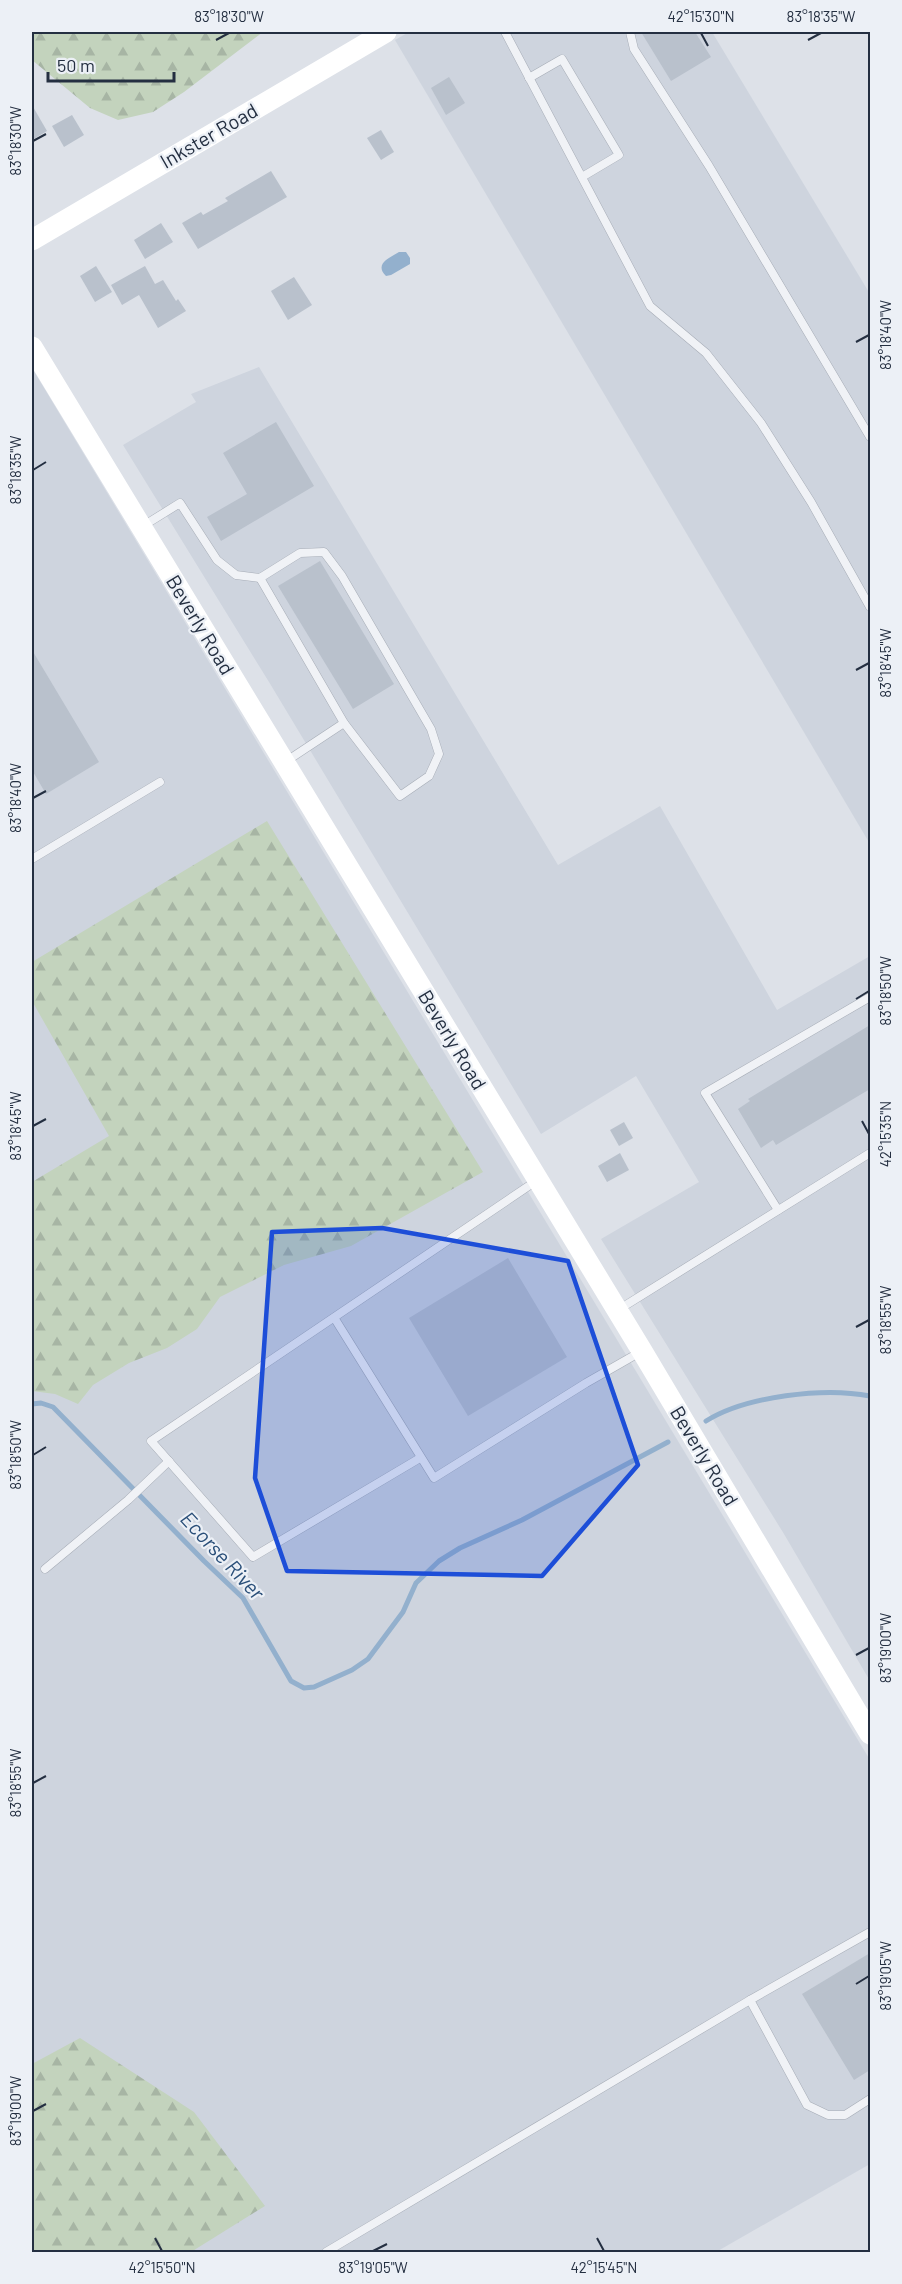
<svg xmlns="http://www.w3.org/2000/svg" width="902" height="2284" font-family="Barlow,sans-serif">
<defs>
<pattern id="forest-firs" width="22" height="20" patternUnits="userSpaceOnUse" patternTransform="scale(1.5)"><rect width="22" height="20" fill="#c3d3bd"/><path d="M5 1l3.5 6h-7zM16 11l3.5 6h-7z" fill="#a7b5a4"/></pattern>
</defs>
<rect width="100%" height="100%" fill="#dde1e8"/>
<g fill="#ced4de">
<path d="M409 32H712L870 294V844L395 40Z"/>
<path d="M259 367 558 865 660 806 777 1010 870 956V1681L784 1534 601 1239 699 1182 636 1076 541 1134 269 682 123 445 196 402 191 394Z"/>
<path d="M32 368 870 1760V2164L716 2252H32Z"/>
</g>
<g fill="url(#forest-firs)">
<path d="M32 32H267H263L184 92 153 112 118 120 90 108 32 60Z"/>
<path d="M267 821 483 1172 351 1246 284 1265 220 1297 197 1329 167 1348 129 1363 93 1385 78 1404 55 1394 32 1391V1182L109 1136 32 1001V962Z"/>
<path d="M80 2038 194 2112 265 2206 191 2252H32V2064Z"/>
</g>
<path fill="#93b0cd" d="M399 252H406L410 258V264L391 275 386 276C374 264 389 258 399 252Z"/>
<g fill="none" stroke-linecap="round" stroke-linejoin="round">
<g stroke="#93b0cd" stroke-width="5">
<path d="M32 1404 41 1403 53 1407 204 1561 243 1598 291 1681 304 1688 314 1687 352 1670 368 1659 403 1612 416 1583 439 1561 460 1548 522 1520 668 1442"/>
<path d="M706 1421C746 1396 824 1387 870 1396"/>
</g>
</g>
<g fill="#b9c1cc">
<path d="M641 32H695L711 57 671 81Z"/>
<path d="M449 77 465 103 446 115 431 88Z"/>
<path d="M32 105 47 131 32 140Z"/>
<path d="M72 115 84 135 64 147 52 126Z"/>
<path d="M381 130 394 152 381 160 367 138Z"/>
<path d="M271 171 287 197 198 249 182 223 201 212 203 215 228 201 225 198Z"/>
<path d="M161 223 173 242 145 259 134 240Z"/>
<path d="M96 266 112 292 95 302 80 276Z"/>
<path d="M145 266 155 284 163 280 176 301 178 299 186 311 158 328 139 295 122 305 111 285Z"/>
<path d="M294 277 312 305 288 320 271 291Z"/>
<path d="M276 422 314 486 221 541 207 517 247 494 223 453Z"/>
<path d="M320 561 394 684 353 709 278 586Z"/>
<path d="M32 650 99 762 46 794 32 770Z"/>
<path d="M870 1025V1089L776 1145 773 1140 761 1148 738 1109 750 1101 748 1099Z"/>
<path d="M624 1122 633 1138 619 1146 610 1130Z"/>
<path d="M620 1153 629 1170 607 1182 598 1166Z"/>
<path d="M508 1258 567 1357 468 1416 409 1318Z"/>
<path d="M870 1953V2070L854 2080 802 1994Z"/>
</g>
<g fill="none" stroke-linecap="round" stroke-linejoin="round">
<defs>
<g id="lane">
<path d="M505 32 650 306 706 353 761 423 811 502 870 607"/>
<path d="M630 32 634 49 709 166 870 437"/>
<path d="M529 78 562 59 619 155 582 177"/>
<path d="M143 526 180 503 217 560 236 575 260 578 300 553 324 552 342 576 431 729 439 754 429 776 400 796 344 723 285 762"/>
<path d="M260 578 344 723"/>
<path d="M32 859 160 782"/>
<path d="M778 1210 705 1093 870 997"/>
<path d="M618 1310 870 1153"/>
<path d="M335 1319 434 1478 586 1383 642 1351"/>
<path d="M420 1458 253 1557 151 1441 536 1181"/>
<path d="M45 1569 128 1500 169 1461"/>
<path d="M870 1932 750 2000 807 2105 828 2115H845L870 2099"/>
<path d="M326 2252 750 2000"/>
</g>
</defs>
<use href="#lane" stroke="#a6acb6" stroke-width="9"/>
<use href="#lane" stroke="#f0f2f6" stroke-width="8"/>
<g stroke="#fff" stroke-width="21">
<path d="M32 240 386 32"/>
<path d="M32 347 642 1351 870 1734"/>
</g>
</g>
<path fill="#1d4ed8" fill-opacity="0.2" stroke="#1d4ed8" stroke-width="4.5" stroke-linejoin="round" d="M382 1228 568 1261 638 1465 542 1576 287 1571 255 1478 272 1232Z"/>
<path fill="none" stroke="#242f41" stroke-width="2" d="M701 33 708 46M216 40 229 33M808 40 821 33M33 141 46 134M856 342 869 335M33 470 46 462M856 670 869 663M33 798 46 791M856 999 869 991M862 1121 869 1134M33 1126 46 1119M856 1327 869 1320M33 1455 46 1447M856 1655 869 1648M33 1783 46 1776M856 1984 869 1976M33 2111 46 2104M155 2238 162 2251M597 2238 604 2251M373 2251 387 2244"/>
<g text-anchor="middle" stroke-width="4.5" stroke-linejoin="round" paint-order="stroke">
<g font-size="20" fill="#242f41" stroke="#ecf0f6">
<text transform="translate(209 136) rotate(-30)" y="7">Inkster Road</text>
<text transform="translate(200 625) rotate(59)" y="7">Beverly Road</text>
<text transform="translate(452 1040) rotate(59)" y="7">Beverly Road</text>
<text transform="translate(704 1456) rotate(59)" y="7">Beverly Road</text>
</g>
<g font-size="21" font-style="italic" fill="#2a4f79" stroke="#ecf0f6">
<text transform="translate(222 1556) rotate(47)" y="7">Ecorse River</text>
</g>
</g>
<rect width="902" height="2284" fill="none" stroke="#ecf0f6" stroke-width="66"/>
<path d="M48 72v9h126v-9" fill="none" stroke="#242f41" stroke-width="3"/>
<text x="57" y="72" font-size="18" fill="#242f41" stroke="#ecf0f6" stroke-width="4.5" paint-order="stroke">50 m</text>
<rect x="33" y="33" width="836" height="2218" fill="none" stroke="#242f41" stroke-width="2"/>
<g font-size="15" text-anchor="middle" fill="#242f41">
<text x="229" y="22">83°18'30"W</text>
<text x="701" y="22">42°15'30"N</text>
<text x="821" y="22">83°18'35"W</text>
<text transform="translate(16 141) rotate(-90)" y="5">83°18'30"W</text>
<text transform="translate(886 335) rotate(-90)" y="5">83°18'40"W</text>
<text transform="translate(16 470) rotate(-90)" y="5">83°18'35"W</text>
<text transform="translate(886 663) rotate(-90)" y="5">83°18'45"W</text>
<text transform="translate(16 798) rotate(-90)" y="5">83°18'40"W</text>
<text transform="translate(886 991) rotate(-90)" y="5">83°18'50"W</text>
<text transform="translate(16 1126) rotate(-90)" y="5">83°18'45"W</text>
<text transform="translate(886 1134) rotate(-90)" y="5">42°15'35"N</text>
<text transform="translate(886 1320) rotate(-90)" y="5">83°18'55"W</text>
<text transform="translate(16 1455) rotate(-90)" y="5">83°18'50"W</text>
<text transform="translate(886 1648) rotate(-90)" y="5">83°19'00"W</text>
<text transform="translate(16 1783) rotate(-90)" y="5">83°18'55"W</text>
<text transform="translate(886 1976) rotate(-90)" y="5">83°19'05"W</text>
<text transform="translate(16 2111) rotate(-90)" y="5">83°19'00"W</text>
<text x="162" y="2273">42°15'50"N</text>
<text x="373" y="2273">83°19'05"W</text>
<text x="604" y="2273">42°15'45"N</text>
</g>
</svg>
